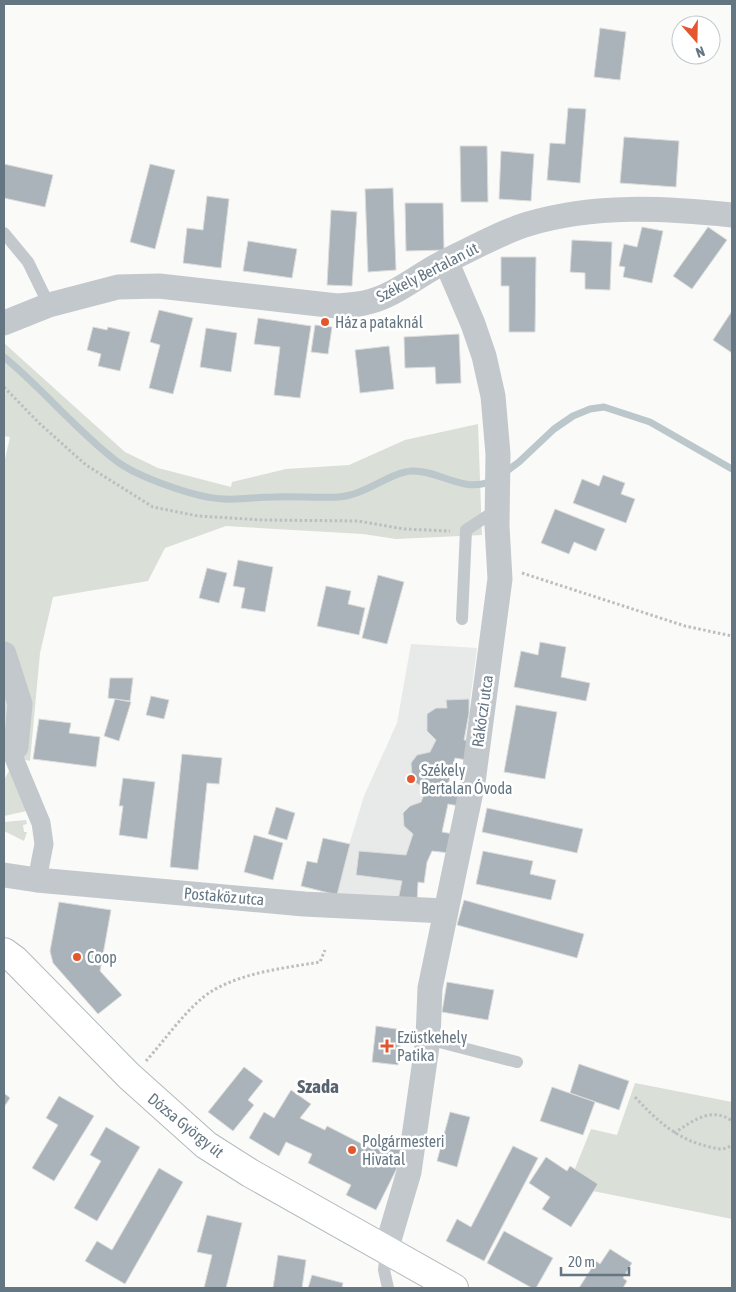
<svg xmlns="http://www.w3.org/2000/svg" width="736" height="1292" font-family="'Asap Condensed',sans-serif">
<rect width="100%" height="100%" fill="#fafaf8"/>
<path fill="#e8e9e9" d="M411 644 477 648 465 740 467 760 455 758 448 785 462 790 459 806 448 804 442 832 453 834 450 853 432 851 427 862 424 883H418L417 902 334 894 364 796 397 723Z"/>
<g fill="#dadfd7">
<path d="M4 343 125 452 158 468 231 487 232 482 286 469 349 465 405 440 478 424 482 535 396 539 363 534 226 526 165 548 148 581 53 597 40 653 30 761 4 754V464L10 437 4 436Z"/>
<path d="M13 764 27 811 4 816V780Z"/>
<path d="M26 820 27 824 23 825 24 832H27L24 841 4 831V822Z"/>
<path d="M635 1083 732 1102V1219L568 1186 591 1129 617 1135Z"/>
</g>
<g fill="none" stroke-linecap="round" stroke-linejoin="round">
<g stroke="#bbc7cb" stroke-width="7">
<path d="M4 357C43 389 75 429 115 460 137 477 196 498 224 499 241 500 257 497 273 497 295 496 316 498 338 497 366 495 390 472 412 471 440 470 465 495 493 480"/>
<path d="M504 473 519 462 554 429 573 416 590 409 604 407 650 422 732 469"/>
</g>
</g>
<g fill="#aab3b9" stroke="#dcdcda">
<path d="M600 28 626 32 620 80 594 77Z"/>
<path d="M568 108 586 109 580 183 547 180 550 143 565 144Z"/>
<path d="M624 137 679 141 676 187 620 183Z"/>
<path d="M460 146H487L488 202H461Z"/>
<path d="M501 151 534 154 531 201 499 199Z"/>
<path d="M4 164 53 175 45 207 4 198Z"/>
<path d="M150 164 175 170 155 249 130 242Z"/>
<path d="M393 188 396 270 368 272 365 189Z"/>
<path d="M207 196 229 199 221 268 183 263 187 228 203 230Z"/>
<path d="M405 203H443L444 250 406 251Z"/>
<path d="M331 210 357 212 352 286 327 285Z"/>
<path d="M642 227 663 231 652 283 623 277 625 267 619 266 624 244 637 247Z"/>
<path d="M708 227 727 240 692 289 673 276Z"/>
<path d="M572 240 612 242 610 290 585 289V273L570 272Z"/>
<path d="M248 241 297 249 292 278 243 271Z"/>
<path d="M501 257H536L535 332H509V286H501Z"/>
<path d="M159 310 193 318 173 394 149 388 160 345 150 342Z"/>
<path d="M732 311V353L713 340Z"/>
<path d="M258 318 311 326 300 398 274 395 280 347 254 344Z"/>
<path d="M315 325 332 327 328 354 311 352Z"/>
<path d="M93 327 107 330 108 327 130 332 120 371 98 366 101 354 87 350Z"/>
<path d="M206 328 237 333 231 372 200 367Z"/>
<path d="M459 334 461 383 436 384 435 367 405 368 404 337Z"/>
<path d="M389 346 394 389 360 393 355 350Z"/>
<path d="M603 475 625 483 621 494 635 499 626 523 573 503 582 479 599 486Z"/>
<path d="M555 509 605 529 596 551 574 542 569 554 541 543Z"/>
<path d="M238 560 273 567 265 612 241 608 245 588 233 586Z"/>
<path d="M207 568 227 573 219 603 199 598Z"/>
<path d="M378 575 404 582 387 644 362 638Z"/>
<path d="M326 586 351 591 348 604 365 608 359 635 317 626Z"/>
<path d="M540 642 566 647 561 677 590 683 586 701 514 687 521 651 538 655Z"/>
<path d="M110 678H133L130 701 108 698Z"/>
<path d="M151 696 169 700 164 719 146 715Z"/>
<path d="M115 699 131 702 119 741 104 736Z"/>
<path d="M469 699V713L464 740 470 741 467 760 455 758 448 785 462 790 459 806 448 804 442 832 453 834 450 853 432 851 427 862 424 883 418 882 417 902 398 900 402 881 356 875 359 851 406 855 413 834 404 826 403 813 410 806 421 802 423 797 422 787 415 782 412 775 411 763 417 755 430 752 436 740 427 731V714L436 708H447L446 700Z"/>
<path d="M516 705 557 712 545 779 504 772Z"/>
<path d="M39 719 71 723 69 733 100 737 96 767 33 759Z"/>
<path d="M182 754 222 758 219 784 207 783 198 870 170 867Z"/>
<path d="M123 778 155 782 147 839 119 835 123 806H119Z"/>
<path d="M276 807 295 813 287 840 268 834Z"/>
<path d="M487 808 583 829 577 853 482 832Z"/>
<path d="M254 835 283 843 273 880 244 872Z"/>
<path d="M323 838 350 844 337 895 301 886 307 861 317 863Z"/>
<path d="M483 851 533 861 530 874 556 880 551 900 476 884Z"/>
<path d="M464 900 584 934 577 958 457 925Z"/>
<path d="M59 902 111 910 100 971 122 995 98 1014 53 963 50 951Z"/>
<path d="M447 982 494 990 488 1020 442 1012Z"/>
<path d="M376 1026 403 1030 398 1065 372 1062Z"/>
<path d="M579 1064 629 1081 619 1110 570 1093Z"/>
<path d="M244 1067 263 1081 248 1100 254 1105 233 1131 208 1112Z"/>
<path d="M552 1087 595 1102 583 1135 540 1121Z"/>
<path d="M291 1090 311 1104 300 1118 325 1130 327 1126 370 1148 376 1137 405 1152 376 1210 346 1195 351 1185 308 1163 312 1154 286 1142 279 1156 249 1138 264 1112 274 1118Z"/>
<path d="M4 1093 10 1098 4 1107Z"/>
<path d="M59 1096 94 1116 54 1181 32 1168 58 1125 46 1118Z"/>
<path d="M450 1112 470 1117 457 1167 437 1161Z"/>
<path d="M106 1127 140 1147 97 1221 74 1208 101 1161 90 1155Z"/>
<path d="M513 1146 538 1158 484 1261 446 1241 457 1219 471 1227Z"/>
<path d="M546 1157 567 1171 570 1166 598 1184 571 1227 542 1209 550 1197 529 1183Z"/>
<path d="M159 1168 183 1182 125 1284 85 1261 97 1241 112 1250Z"/>
<path d="M207 1215 242 1223 226 1288H204L212 1255 197 1252Z"/>
<path d="M504 1231 553 1258 536 1288H532L487 1263Z"/>
<path d="M610 1249 632 1263 623 1278 627 1281 623 1288H579L596 1261 600 1264Z"/>
<path d="M278 1255 306 1260 302 1288H273Z"/>
<path d="M312 1275 343 1283 342 1288H308Z"/>
</g>
<g fill="none" stroke-linecap="round" stroke-linejoin="round">
<defs>
<path id="secondary" d="M4 952 15 960 129 1076 206 1145 250 1173 454 1288"/>
</defs>
<use href="#secondary" stroke="#b3babf" stroke-width="30"/>
<g stroke="#bbbfc2" stroke-width="3" stroke-dasharray="2.5 2.5" stroke-linecap="butt">
<path d="M4 387 39 423 86 465 153 507 198 516 263 520 358 521 404 529 450 531"/>
<path d="M522 573 685 626 732 636"/>
<path d="M146 1061C165 1040 189 1005 212 991 244 972 285 968 320 962L325 950"/>
<path d="M635 1097C657 1121 678 1140 710 1147 718 1149 726 1151 732 1144"/>
<path d="M674 1133C693 1121 711 1106 732 1121"/>
</g>
<g stroke="#c3c8cc" stroke-width="12">
<path d="M4 233 28 262 49 305"/>
<path d="M462 619 466 530 498 509"/>
<path d="M428 1039 517 1062"/>
<path d="M386 1250 384 1270 388 1288"/>
</g>
<path stroke="#c3c8cc" stroke-width="19" d="M14 758 41 823 44 844 37 880"/>
<g stroke="#c3c8cc" stroke-width="25">
<path d="M4 323 49 305 118 287 159 286 337 306C346 305 355 305 364 303 395 297 420 273 448 260 474 248 501 232 528 224 595 204 664 208 732 215"/>
<path d="M4 654 20 704 16 747"/>
<path d="M4 875 37 880 304 904 445 911"/>
<path d="M386 1250 409 1172 428 1039 430 988 473 782 500 579 497 526 498 454 493 396 484 356 473 324 446 261"/>
</g>
<use href="#secondary" stroke="#fff" stroke-width="28"/>
</g>
<g fill="#e4572e" stroke="#fff" stroke-width="2">
<circle cx="325" cy="322" r="5"/>
<circle cx="411" cy="779" r="5"/>
<circle cx="77" cy="957" r="5"/>
<path d="M384.5 1038.5h5v5h5v5h-5v5h-5v-5h-5v-5h5z"/>
<circle cx="352" cy="1150" r="5"/>
</g>
<g text-anchor="middle" stroke-width="5" stroke-linejoin="round" paint-order="stroke">
<g font-size="16" fill="#657683" stroke="#fff">
<text transform="translate(427 272) rotate(-27)" y="6">Székely Bertalan út</text>
<text transform="translate(482 711) rotate(-82)" y="6">Rákóczi utca</text>
<text transform="translate(224 896) rotate(5)" y="6">Postaköz utca</text>
<text transform="translate(186 1125) rotate(39)" y="6">Dózsa György út</text>
</g>
<g font-size="16" fill="#657683" stroke="#fff" text-anchor="start">
<text x="335" y="328">Ház a pataknál</text>
<text x="421" y="776">Székely<tspan x="421" dy="18">Bertalan Óvoda</tspan></text>
<text x="87" y="963">Coop</text>
<text x="397" y="1043">Ezüstkehely<tspan x="397" dy="18">Patika</tspan></text>
<text x="362" y="1147">Polgármesteri<tspan x="362" dy="18">Hivatal</tspan></text>
</g>
<g font-size="19" font-weight="bold" fill="#57646e" stroke="#fff">
<text x="318" y="1093">Szada</text>
</g>
</g>
<rect width="736" height="1292" fill="none" stroke="#657683" stroke-width="10"/>
<g transform="translate(696 40) rotate(160)"><circle r="24" fill="#ffffff" stroke="#c1c8cd"/>
<path d="M0-4L9 19L0 12L-9 19Z" fill="#e4572e"/>
<text y="-8" font-size="14" font-weight="bold" text-anchor="middle" fill="#657683">N</text>
</g>
<path d="M561 1267v8h68v-8" fill="none" stroke="#657683" stroke-width="2.5"/>
<text x="568" y="1267" font-size="15" fill="#657683" stroke="#ffffff" stroke-width="4" paint-order="stroke">20 m</text>
</svg>
